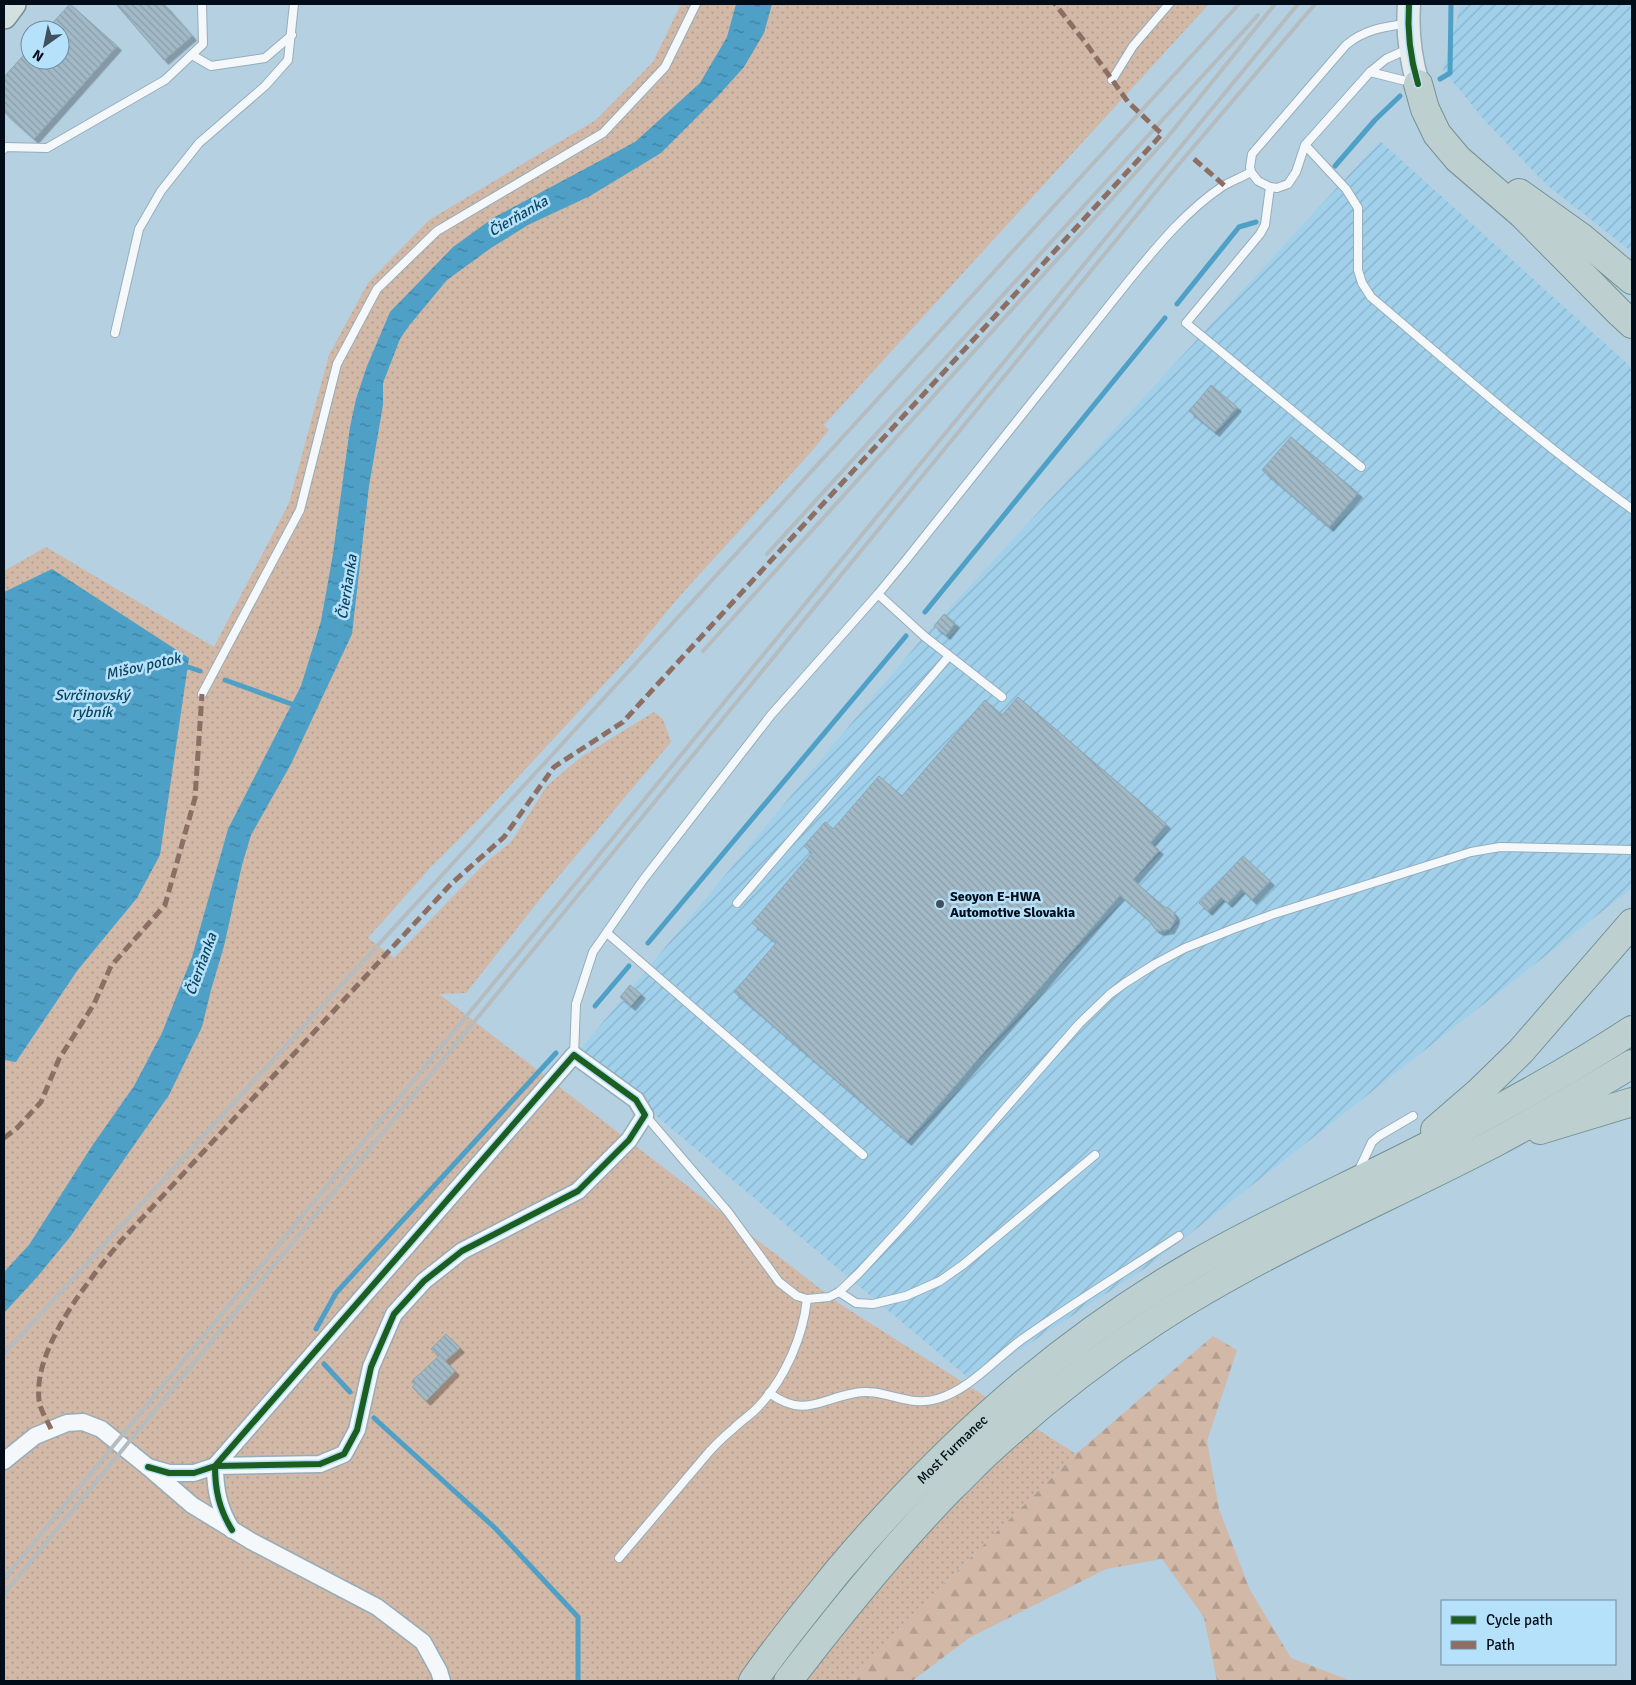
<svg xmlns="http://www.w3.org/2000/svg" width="1636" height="1685" font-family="Signika,sans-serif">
<defs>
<pattern id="industrial-furrows" width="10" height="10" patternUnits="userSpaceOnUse" patternTransform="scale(1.25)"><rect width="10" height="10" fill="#a1d0eb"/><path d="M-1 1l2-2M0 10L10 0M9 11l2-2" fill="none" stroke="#89b1c9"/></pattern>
<pattern id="grass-dots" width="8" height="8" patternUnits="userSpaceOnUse" patternTransform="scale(1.25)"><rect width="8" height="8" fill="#d1b8a7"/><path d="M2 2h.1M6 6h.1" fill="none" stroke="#b29d8f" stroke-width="1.8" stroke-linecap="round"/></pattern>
<pattern id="forest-firs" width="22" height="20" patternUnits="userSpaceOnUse" patternTransform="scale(1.25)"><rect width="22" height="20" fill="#d1b8a7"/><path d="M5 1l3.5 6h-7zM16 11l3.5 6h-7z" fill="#b29d8f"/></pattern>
<pattern id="water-ripples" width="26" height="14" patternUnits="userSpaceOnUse" patternTransform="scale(1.25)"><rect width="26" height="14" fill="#4ea0c7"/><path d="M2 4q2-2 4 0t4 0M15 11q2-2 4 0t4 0" fill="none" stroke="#3e81a1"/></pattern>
<pattern id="building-back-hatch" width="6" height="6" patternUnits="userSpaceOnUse" patternTransform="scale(1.25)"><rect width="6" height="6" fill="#a2b9c6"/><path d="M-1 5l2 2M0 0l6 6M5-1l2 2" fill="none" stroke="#8a9ea9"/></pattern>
<filter id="shadow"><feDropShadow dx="4.5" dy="4.5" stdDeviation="0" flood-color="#0004"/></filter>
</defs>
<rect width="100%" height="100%" fill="#b4d0e1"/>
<g fill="url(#industrial-furrows)">
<path d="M1461 4H1632V252L1547 185 1486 122 1443 70Z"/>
<path d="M1380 141 1632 368V888L1150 1265 972 1381 579 1051 924 636Z"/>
</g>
<path fill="url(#grass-dots)" d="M681 4H1209L824 425 829 430 811 452 678 598 632 654 483 815 430 868 368 938 394 958 485 863 511 842 547 786 581 757 654 712 663 719 671 742 544 894 466 993 439 994 840 1304 1076 1454 907 1620 853 1681H4V1060L17 1061 77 971 137 898 52 569 4 592V571L46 547 214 647 289 503 329 355 368 283 429 220 596 120 653 62Z"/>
<path fill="url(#forest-firs)" d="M1213 1336 1237 1350 1207 1441 1219 1509 1250 1590 1291 1658 1351 1681H1217L1204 1617 1162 1559 1106 1569 969 1638 912 1681H853L907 1620 1076 1454Z"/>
<g fill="url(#water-ripples)">
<path d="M736 4H772L764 33 744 67 718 96 661 153 590 196 528 225 491 248 447 280 408 327 400 339 383 383V405L369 486 352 634 291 764 251 835 242 865 224 946 211 990 202 1027 169 1095 70 1237 38 1276 4 1313V1272L29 1245 92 1146 134 1086 162 1033 192 957 228 829 301 686 321 621 333 554 350 427 356 399 367 366 390 312 453 247 493 218 635 142 700 83 727 37Z"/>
<path d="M52 569 189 658 160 855 137 898 77 971 16 1062 4 1060V592Z"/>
</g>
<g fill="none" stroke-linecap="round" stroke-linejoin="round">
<g stroke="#4ea0c7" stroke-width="5">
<path d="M1440 79 1450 73 1451 4"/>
<path d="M1335 166 1375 120 1400 96"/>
<path d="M1177 304 1239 227 1256 222"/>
<path d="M925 612 1165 318"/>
<path d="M181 668 188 667 200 671"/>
<path d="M225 680 297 706"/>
<path d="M648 943 906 636"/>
<path d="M595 1006 629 966"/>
<path d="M316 1329 336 1293 556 1053"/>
<path d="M324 1364 350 1392"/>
<path d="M374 1418 495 1528 578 1617V1681"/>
</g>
</g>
<g fill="url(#building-back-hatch)" stroke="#8ea5b2" filter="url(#shadow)">
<path d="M70 4 117 46 34 139 4 112V77L30 48V60H60V30H46Z"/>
<path d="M116 4H164L192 36 164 60Z"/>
<path d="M1211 385 1237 407 1215 432 1189 411Z"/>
<path d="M1291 437 1358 493 1329 527 1262 470Z"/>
<path d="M944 614 955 623 946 635 934 626Z"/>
<path d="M1018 697 1166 824 1150 843 1159 850 1133 880 1163 906 1170 909 1174 913 1175 919 1170 929 1159 931 1154 928 1150 921 1120 895 907 1141 734 992 776 943 752 923 812 853 804 846 825 822 833 829 879 776 902 796 985 700 1002 715Z"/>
<path d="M1243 856 1270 881 1252 900 1241 889 1228 903 1221 897 1208 911 1199 903Z"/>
<path d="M630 985 641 994 631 1006 620 997Z"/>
<path d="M446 1334 460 1348 445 1361 455 1371 426 1401 412 1387 415 1384 412 1381 439 1356 431 1349Z"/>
</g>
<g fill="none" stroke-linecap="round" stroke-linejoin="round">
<defs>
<g id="lane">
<path d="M1405 24C1382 27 1364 30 1346 45L1252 154 1250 167 1251 172 1258 181 1270 187 1277 188 1288 184 1296 172 1305 145 1370 72 1386 59 1408 49"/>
<path d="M192 55 211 66 265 58 292 35"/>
<path d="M1370 72 1414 83"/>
<path d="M1112 80 1133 46 1169 4"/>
<path d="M1305 145 1346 189 1358 208V270L1362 283 1371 297C1456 369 1541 444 1632 509"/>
<path d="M4 149 5 147 47 148 165 80 203 44 202 4"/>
<path d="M1270 187 1265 225 1260 234 1186 323 1361 467"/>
<path d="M115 333 139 229 161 191 199 143 265 86 288 60 294 4"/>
<path d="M878 594 924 636 1002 697"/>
<path d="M202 694 300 510 337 364 377 289 437 231 603 133 665 67 696 4"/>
<path d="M737 903 949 656"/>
<path d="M607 933 863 1155"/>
<path d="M574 1055 576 1004 593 952 643 880 771 715 878 594 906 560 1131 278C1159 244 1186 211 1223 186 1232 181 1242 177 1251 172"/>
<path d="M645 1115 728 1212 779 1282 797 1296 807 1299 829 1297 839 1292 859 1273 908 1220 1079 1024 1110 994 1125 983 1155 964 1185 948 1233 929 1271 915 1471 852 1500 847 1632 850"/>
<path d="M1358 1172 1372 1142 1379 1136 1413 1116"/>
<path d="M839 1292 856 1303 873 1304 906 1296 940 1281 964 1264 1095 1155"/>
<path d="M769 1393C805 1418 817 1400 855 1393 882 1387 909 1408 937 1399 969 1390 994 1360 1021 1340 1072 1304 1126 1271 1179 1236"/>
<path d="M619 1558 703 1459C712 1448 722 1438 733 1429 741 1421 751 1415 759 1406 785 1378 803 1337 807 1299"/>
</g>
<g id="street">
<path d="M4 1461 35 1436 67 1423 83 1422 101 1429 148 1467 192 1505 251 1541 377 1607 423 1642 439 1671 442 1681"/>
<path d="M148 1467 169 1473H194L215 1466 320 1464 344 1454 357 1430 371 1367 394 1314 424 1281 462 1251 578 1191 629 1140 645 1115 636 1100 574 1055 215 1466C215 1490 219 1509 232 1530"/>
</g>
<path id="secondary" d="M1409 4C1407 32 1410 57 1418 84"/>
<path id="primary" d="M4 16 13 4"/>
<g id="highway">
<path d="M1418 84 1425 109 1437 134 1458 159 1522 214 1619 312 1632 324"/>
<path d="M1519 193 1582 238 1632 280"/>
<path d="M1435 1130 1480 1091 1521 1051 1632 923"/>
<path d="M1540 1130 1632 1102"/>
<path id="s1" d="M753 1681C779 1643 809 1607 838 1571 942 1448 1055 1345 1195 1264 1263 1225 1334 1193 1404 1158 1482 1119 1559 1078 1632 1030"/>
<path d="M788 1681C840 1613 893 1547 953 1486 966 1474 978 1460 991 1449 1042 1402 1097 1359 1155 1321 1262 1251 1381 1202 1494 1143 1541 1118 1587 1091 1632 1064"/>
</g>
</defs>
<use href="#lane" stroke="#96adba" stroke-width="10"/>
<use href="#street" stroke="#96adba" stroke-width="19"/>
<use href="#secondary" stroke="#96adba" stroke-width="25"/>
<use href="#primary" stroke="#749195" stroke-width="28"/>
<use href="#highway" stroke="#749195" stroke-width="30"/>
<use href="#lane" stroke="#f4f8fa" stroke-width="8"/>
<use href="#street" stroke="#f4f8fa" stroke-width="16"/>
<use href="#secondary" stroke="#e4ecee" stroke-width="22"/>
<use href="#primary" stroke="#d3e0e0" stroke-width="25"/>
<use href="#highway" stroke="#bdd0cf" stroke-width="28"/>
<g stroke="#b4bcc0" stroke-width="4">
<path d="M767 554 1258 15"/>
<path d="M703 651 1166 139 1275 4"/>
<path d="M4 1354 1239 4"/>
<path d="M4 1579 1298 4"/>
<path d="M4 1594 1168 177 1315 4"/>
</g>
<g stroke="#8d6e63" stroke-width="5" stroke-dasharray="10 5" stroke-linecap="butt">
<path d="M1194 159 1225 186"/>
<path d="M4 1138 17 1128 41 1102 59 1059 94 1004 111 966 165 905 195 798 202 694"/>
<path d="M51 1429C47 1420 40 1410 39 1400 33 1348 89 1280 120 1242L451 884 504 837 554 767 623 722 1162 134 1128 102 1085 42 1055 4"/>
</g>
<defs>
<g id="cycleway">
<path d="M1409 4C1407 32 1410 57 1418 84"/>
<path d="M148 1467 169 1473H194L215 1466 320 1464 344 1454 357 1430 371 1367 394 1314 424 1281 462 1251 578 1191 629 1140 645 1115 636 1100 574 1055 215 1466C215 1490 219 1509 232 1530"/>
</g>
</defs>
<use href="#cycleway" stroke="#b6e1fa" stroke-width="9"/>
<use href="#cycleway" stroke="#1b5e20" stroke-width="6"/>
</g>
<circle fill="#3f515e" stroke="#b6e1fa" stroke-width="2" cx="940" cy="904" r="5"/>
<g text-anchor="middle" stroke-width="5" stroke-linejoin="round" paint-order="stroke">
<g font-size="14" font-weight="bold" fill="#000d18" stroke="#b6e1fa" text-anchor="start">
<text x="950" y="901">Seoyon E-HWA<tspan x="950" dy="16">Automotive Slovakia</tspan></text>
</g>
<g font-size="14" fill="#000d18" stroke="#b6e1fa">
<text dy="5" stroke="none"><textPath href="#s1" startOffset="306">Most Furmanec</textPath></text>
</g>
<g font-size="15" font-style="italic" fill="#0d445e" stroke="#b6e1fa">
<text transform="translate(518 216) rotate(-30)" y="5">Čierňanka</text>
<text transform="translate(347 587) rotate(-81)" y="5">Čierňanka</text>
<text transform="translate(143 666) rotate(-13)" y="5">Mišov potok</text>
<text x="92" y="700">Svrčinovský<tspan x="92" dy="17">rybník</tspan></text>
<text transform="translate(201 964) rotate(-70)" y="5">Čierňanka</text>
</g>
</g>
<rect width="1636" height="1685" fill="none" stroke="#000d18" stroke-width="10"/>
<rect x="1441" y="1600" width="175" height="65" fill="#b6e1fa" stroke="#6d8ca0"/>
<rect x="1451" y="1616" width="25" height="8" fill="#1b5e20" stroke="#6d8ca0"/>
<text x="1486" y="1625" font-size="15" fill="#000d18">Cycle path</text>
<rect x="1451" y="1641" width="25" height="8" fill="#8d6e63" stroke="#6d8ca0"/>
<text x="1486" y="1650" font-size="15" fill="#000d18">Path</text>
<g transform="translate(45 45) rotate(213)"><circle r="24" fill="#b6e1fa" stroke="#6d8ca0"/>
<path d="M0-4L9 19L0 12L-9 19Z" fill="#3f515e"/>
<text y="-8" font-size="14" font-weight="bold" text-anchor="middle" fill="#000d18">N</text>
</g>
</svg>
